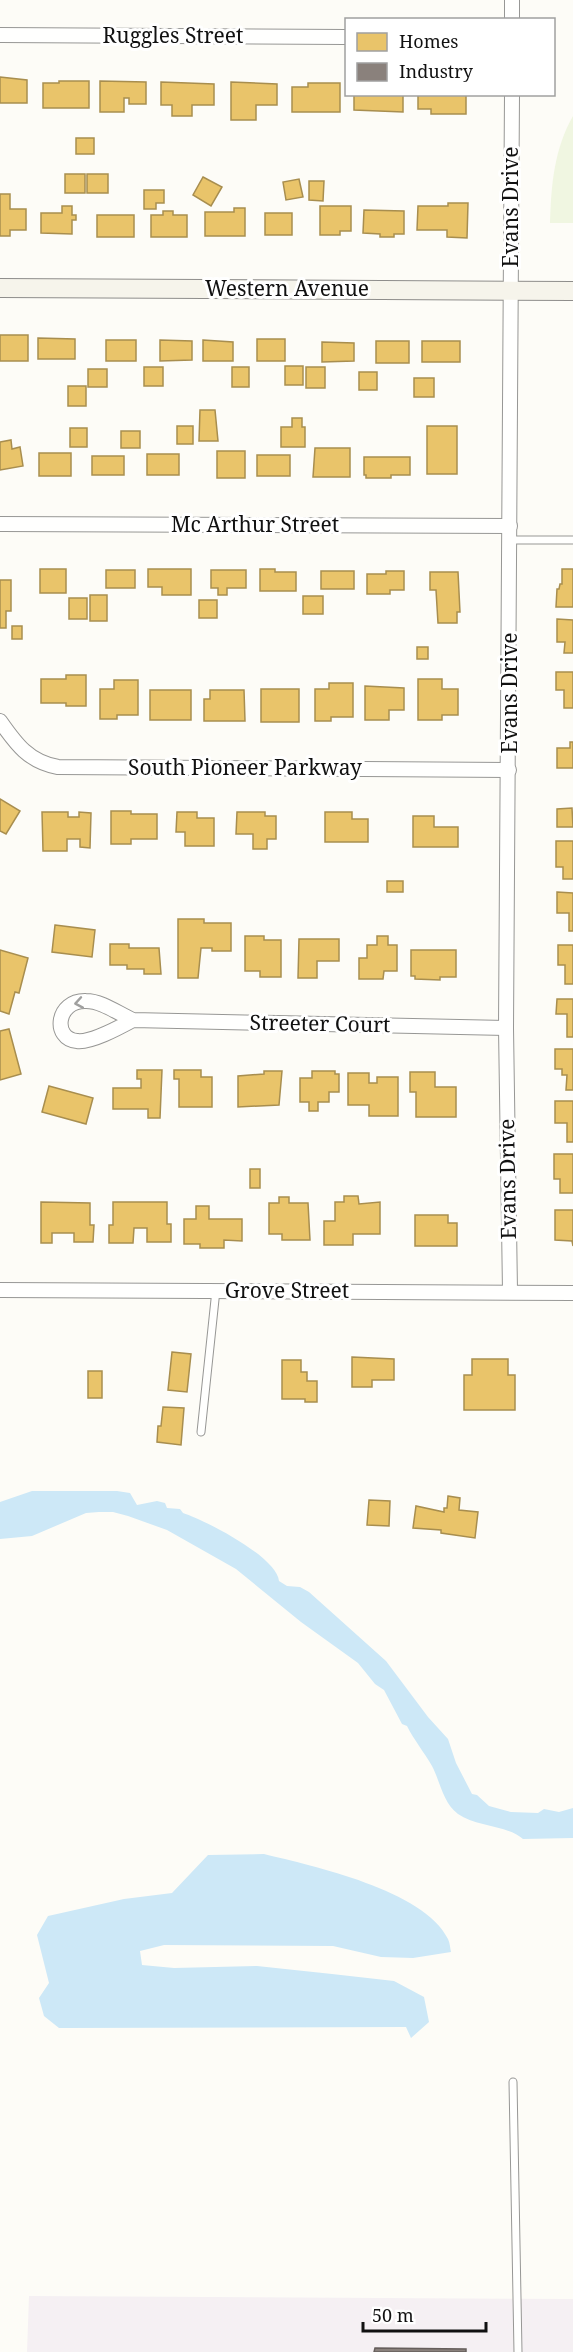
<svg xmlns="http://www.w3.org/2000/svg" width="573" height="2352" font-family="'Noto Serif',serif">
<rect width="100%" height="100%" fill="#fdfcf7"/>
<path fill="#f5f0f3" d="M29 2296 573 2299V2352H27Z"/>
<path fill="#f0f6e1" d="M573 116V223H550C551 186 554 149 573 116Z"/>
<g fill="#cde8f7">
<path d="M32 1491H117L130 1493 137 1505 157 1501 165 1503 167 1508 180 1509 183 1513C205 1520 277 1557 279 1581L287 1586 300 1587 309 1592 386 1661 428 1717 448 1739 456 1763 472 1794 477 1795 489 1806 511 1812 538 1813 544 1809 559 1812 573 1808V1838L523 1839C507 1825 476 1827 458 1814 443 1803 440 1781 432 1766 424 1752 414 1740 407 1726L402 1724 384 1690 375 1684 358 1663 301 1622 236 1569 167 1530 128 1516 113 1512H99L86 1513 32 1536 0 1539V1502Z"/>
<path d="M264 1854C313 1866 424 1890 448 1939 450 1943 450 1948 451 1952L413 1958 381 1957 333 1946 164 1945 140 1951 142 1965 174 1968 257 1966 332 1974 394 1981 424 1997 429 2022 411 2038 406 2027 59 2028 44 2016 39 1998 49 1983 37 1935 48 1916 124 1899 172 1893 208 1855Z"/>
</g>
<g fill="#e9c46a" stroke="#a88e4f" stroke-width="1.5">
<path d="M0 77 27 80V103H0Z"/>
<path d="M59 81H89V108H43V83H59Z"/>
<path d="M100 81 146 82V104H129V98H124V112H100Z"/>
<path d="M161 82 214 84V105H192V116H172V105H161Z"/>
<path d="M231 82 277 84V105H256V120H231Z"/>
<path d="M308 83H340V112H292V87H308Z"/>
<path d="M354 94H403V112L354 110Z"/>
<path d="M418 94H466V114H431V109H418Z"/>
<rect x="76" y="138" width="18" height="16"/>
<rect x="65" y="174" width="20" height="19"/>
<rect x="87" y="174" width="21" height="19"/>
<path d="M203 177 222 187 211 206 193 195Z"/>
<path d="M299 179 303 197 286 200 283 182Z"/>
<path d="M309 181H324L323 201 309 200Z"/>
<path d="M144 190H164V203H156V209H144Z"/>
<path d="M0 194H10V209H26V230H10V236H0Z"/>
<path d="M448 203H468L467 238 447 237V230H417L418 206H448Z"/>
<path d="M62 206H72V215H76V220H72V234L41 233V213H62Z"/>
<path d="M320 206H351V231H340V235H320Z"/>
<path d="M234 208H245V236H205V212H234Z"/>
<path d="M364 210 404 211V234H394V237H380V234L363 233Z"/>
<path d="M163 211H173V215H187V237H151V215H163Z"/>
<rect x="265" y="213" width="27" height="22"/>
<rect x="97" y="215" width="37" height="22"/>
<rect x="0" y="335" width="28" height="26"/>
<path d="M38 338 75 339V359H38Z"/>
<rect x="257" y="339" width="28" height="22"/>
<rect x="106" y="340" width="30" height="21"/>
<path d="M160 340 192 341V360L160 361Z"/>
<path d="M203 340 233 342V361H203Z"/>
<rect x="376" y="341" width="33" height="22"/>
<rect x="422" y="341" width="38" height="21"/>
<path d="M322 342 354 343V361L322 362Z"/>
<rect x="285" y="366" width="18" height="19"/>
<rect x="144" y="367" width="19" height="19"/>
<rect x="232" y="367" width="17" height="20"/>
<rect x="306" y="367" width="19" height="21"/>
<rect x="88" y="369" width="19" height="18"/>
<rect x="359" y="372" width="18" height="18"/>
<rect x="414" y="378" width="20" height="19"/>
<rect x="68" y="386" width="18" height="20"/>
<path d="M200 410H215L218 441H199Z"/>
<path d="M292 418H302V427H305V447H281V427H292Z"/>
<rect x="177" y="426" width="16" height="18"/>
<rect x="427" y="426" width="30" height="48"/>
<rect x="70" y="428" width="17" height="19"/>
<rect x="121" y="431" width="19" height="17"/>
<path d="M11 440 12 449 20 447 23 466 0 470V442Z"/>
<path d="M315 448H350V477H313Z"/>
<rect x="217" y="451" width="28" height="27"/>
<rect x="39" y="453" width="32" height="23"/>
<rect x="147" y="454" width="32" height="21"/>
<rect x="257" y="455" width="33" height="21"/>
<rect x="92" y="456" width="32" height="19"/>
<path d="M364 457H410V475H391V478H366V475H364Z"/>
<rect x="40" y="569" width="26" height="24"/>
<path d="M148 569H191V595H162V587H148Z"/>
<path d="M260 569H275V572H296V591H260Z"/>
<path d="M562 569H573V607H556L557 589H559L560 584H562Z"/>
<rect x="106" y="570" width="29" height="18"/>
<path d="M211 570H246V588H227V595H218V588H211Z"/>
<rect x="321" y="571" width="33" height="18"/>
<path d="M386 571H404V590H390V594H367V574H386Z"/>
<path d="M430 572H458L460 612H457V623H438L436 590H430Z"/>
<path d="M0 580H11V611H6V628H0Z"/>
<rect x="90" y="595" width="17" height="26"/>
<rect x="303" y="596" width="20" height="18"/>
<rect x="69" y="598" width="18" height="21"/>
<rect x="199" y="600" width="18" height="18"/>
<path d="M557 619 573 620V653H564L565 642H557Z"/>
<rect x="12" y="626" width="10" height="13"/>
<rect x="417" y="647" width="11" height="12"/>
<path d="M556 672H573V708H564V690H556Z"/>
<path d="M66 675H86V706H66V703H41V679H66Z"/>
<path d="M418 679H442V689H458V715H442V720H418Z"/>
<path d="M114 680H138V715H117V719H100V689H114Z"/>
<path d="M329 683H353V717H331V721H315V689H329Z"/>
<path d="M365 686 404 688V710H389V720H365Z"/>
<rect x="261" y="689" width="38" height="33"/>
<rect x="150" y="690" width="41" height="30"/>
<path d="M210 690H244L245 721H204V699H210Z"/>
<path d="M570 742H573V768H557V748H570Z"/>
<path d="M0 799 20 811 6 834 0 831Z"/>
<path d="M572 808 573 827H557V809Z"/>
<path d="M111 811H131V814H157V839H131V844H111Z"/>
<path d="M42 812H68V817H79V812L91 813 90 848 80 847V839H67V851H43Z"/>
<path d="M177 812H197V818H214V846H185V832H176Z"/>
<path d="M237 812H265V816H276V839H267V849H253V834H236Z"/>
<path d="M325 812H352V819H368V842H325Z"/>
<path d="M413 816H434V827H458V847H413Z"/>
<path d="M556 841H573V879H563V867H556Z"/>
<rect x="387" y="881" width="16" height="11"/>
<path d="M557 892 573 893V931H569V913H557Z"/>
<path d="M178 919H204V923H231V951H212V948H201L198 978H178Z"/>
<path d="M55 925 95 930 92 957 52 952Z"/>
<path d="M245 936H264V940H281V977H260V971H245Z"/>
<path d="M377 936H388V945H397V971H384L383 979H359V958H367V945H377Z"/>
<path d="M299 939H339V961H317V978H298Z"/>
<path d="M110 944H129V948H159L161 974H144V969H127V965H110Z"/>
<path d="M558 945H573V984H565V965H558Z"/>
<path d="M0 950 28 958 19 993 15 992 9 1014 0 1011Z"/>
<path d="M411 950H456V977H440V980L415 979V976H411Z"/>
<path d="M557 999H573V1037H567V1014H556Z"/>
<path d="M9 1029 21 1074 0 1080V1031Z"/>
<path d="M555 1049H573V1090H566L567 1075H562V1069H555Z"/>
<path d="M137 1070H162L160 1118H148V1109H113V1088H141V1079H137Z"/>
<path d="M174 1070H201V1077H212V1107H179V1079H174Z"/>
<path d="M264 1071H282L279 1105 238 1107V1076L264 1074Z"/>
<path d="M312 1071H335V1074H339V1092H329V1102H318V1111H309V1102H300V1078H312Z"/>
<path d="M410 1072H435V1087H456V1117H416V1092H410Z"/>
<path d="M348 1073H369V1083H377V1077H398V1116H369V1105H348Z"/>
<path d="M49 1086 93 1098 86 1124 42 1112Z"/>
<path d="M555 1101H573V1142H567V1123H555Z"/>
<path d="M554 1154H573V1193H560V1179H554Z"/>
<rect x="250" y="1169" width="10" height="19"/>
<path d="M344 1196H358L359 1204 380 1202V1234H353V1245H324V1221H335V1202H344Z"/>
<path d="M279 1197H289V1203H308L310 1240H282V1234H269V1203H279Z"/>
<path d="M41 1202 90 1203V1225H94L93 1242H74V1233H52V1243H41Z"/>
<path d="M113 1202H167V1224H171V1242H147V1228H134L133 1243H109V1225H113Z"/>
<path d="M196 1206H209V1219H242V1241L224 1240V1248H200V1244H184V1219H196Z"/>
<path d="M555 1210H573V1246L572 1241 555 1240Z"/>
<path d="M415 1215H448V1223H457V1246H415Z"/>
<path d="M172 1352 191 1354 187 1392 168 1390Z"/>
<path d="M352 1357 394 1359V1380H372V1387H352Z"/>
<path d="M472 1359H508V1375H515V1410H464V1375H472Z"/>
<path d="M282 1360H301V1372H307V1381H317V1402H305V1399H282Z"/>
<rect x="88" y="1371" width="14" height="27"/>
<path d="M163 1407 184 1408 181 1445 157 1442 158 1426H161Z"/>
<path d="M448 1496 460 1498 459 1510 478 1512 475 1538 441 1533V1530L413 1528 416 1506 444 1512V1508H447Z"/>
<path d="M369 1500 390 1501 389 1526 367 1525Z"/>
</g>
<path fill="#8a817c" stroke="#665f5c" stroke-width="1.5" d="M375 2348 466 2349V2352H374Z"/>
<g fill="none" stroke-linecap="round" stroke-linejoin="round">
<defs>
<g id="lane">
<path d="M510 540H573"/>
<path d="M201 1432 216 1290"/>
<path d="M513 2082 518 2352"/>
</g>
<g id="street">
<path d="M512 20V0"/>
<path d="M0 35 346 37"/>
<path d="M0 524 510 526"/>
<path d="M0 721C16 744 29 762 58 767L509 770"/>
<path d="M133 1020C120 1027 91 1043 77 1041 52 1039 56 1000 86 1001 102 1001 119 1014 133 1020L506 1028"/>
<path d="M0 1290 573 1293"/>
<path d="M510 1291 506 1028 512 94"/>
</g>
<path id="secondary" d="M0 288 573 291"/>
</defs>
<use href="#lane" stroke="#979795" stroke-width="9"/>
<use href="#street" stroke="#979795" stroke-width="16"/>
<use href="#secondary" stroke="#8e8d8b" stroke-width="20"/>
<use href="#lane" stroke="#fffffe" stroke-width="7"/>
<use href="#street" stroke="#fffffe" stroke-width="14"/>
<use href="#secondary" stroke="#f6f4eb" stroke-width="18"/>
</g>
<defs><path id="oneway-chevron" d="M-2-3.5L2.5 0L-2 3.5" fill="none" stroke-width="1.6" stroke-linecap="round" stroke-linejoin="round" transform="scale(1.5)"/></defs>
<use stroke="#a0a09f" href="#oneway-chevron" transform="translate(79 1003) rotate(170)"/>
<g text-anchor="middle" stroke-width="6" stroke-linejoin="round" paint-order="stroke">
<g font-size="21" fill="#111" stroke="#fff">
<text x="173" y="43">Ruggles Street</text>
<text transform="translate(511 207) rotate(-90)" y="7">Evans Drive</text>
<text x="287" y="296">Western Avenue</text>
<text x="255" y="532">Mc Arthur Street</text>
<text transform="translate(510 693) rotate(-90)" y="7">Evans Drive</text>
<text x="245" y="775">South Pioneer Parkway</text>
<text transform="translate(320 1024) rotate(1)" y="7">Streeter Court</text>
<text transform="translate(508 1179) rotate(-91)" y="7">Evans Drive</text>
<text x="287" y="1298">Grove Street</text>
</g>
</g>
<rect x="345" y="18" width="210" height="78" fill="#ffffff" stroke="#a0a0a0" stroke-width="1.5"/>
<rect x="357" y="33" width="30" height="18" fill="#e9c46a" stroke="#a0a0a0" stroke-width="1.5"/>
<text x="399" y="48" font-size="18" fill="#111111">Homes</text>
<rect x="357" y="63" width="30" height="18" fill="#8a817c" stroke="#a0a0a0" stroke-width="1.5"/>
<text x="399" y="78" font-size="18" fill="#111111">Industry</text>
<path d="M363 2322v9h123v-9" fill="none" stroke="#111111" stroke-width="3"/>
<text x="372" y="2322" font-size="18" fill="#111111" stroke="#ffffff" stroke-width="4.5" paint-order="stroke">50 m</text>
</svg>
